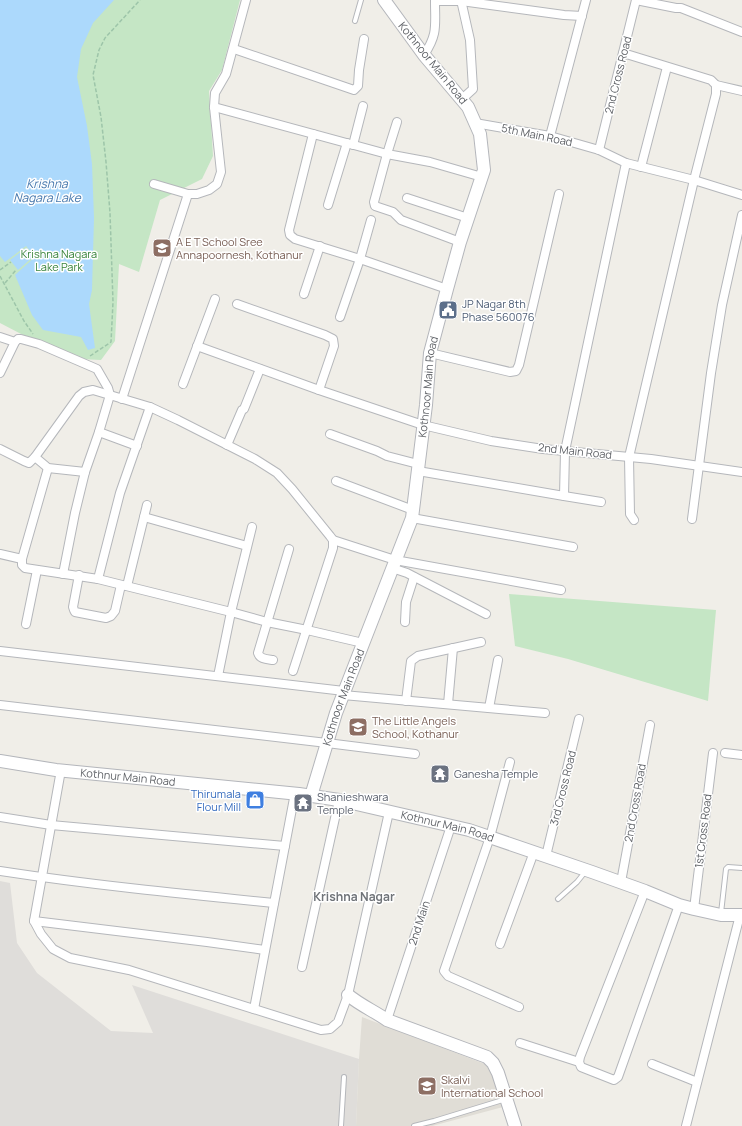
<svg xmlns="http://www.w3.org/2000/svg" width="742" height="1126" font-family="Manrope,sans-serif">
<rect width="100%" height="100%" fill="#f0eee8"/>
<path fill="#dfddda" d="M0 881 10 883 17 943 37 973 111 1031 153 1033 132 985 359 1059 356 1126H0Z"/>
<path fill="#e0ddd6" d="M362 1017 490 1066 503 1107 432 1126H356L359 1059Z"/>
<g fill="#c5e6c5">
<path d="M0 0H240L222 70 209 91 213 156 202 179 160 200 139 272 119 264 115 341 101 360 80 359 23 335 0 323Z"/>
<path d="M509 594 716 610 708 701 568 659 515 646Z"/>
</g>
<g fill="#acd9fc">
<path d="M0 0H114L93 23 81 49 77 77 87 126 92 164 94 218 92 290 89 304 95 348 88 350 81 337 43 330 32 315 15 275 35 257 26 246 5 262 0 256Z"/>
<path d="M26 248 34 256 18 270 10 260Z"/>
</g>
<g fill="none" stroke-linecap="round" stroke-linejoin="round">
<defs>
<g id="lane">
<path d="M355 21 361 0"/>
<path d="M558 899 577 882 585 872"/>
<path d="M721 913 726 869 728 867 742 868"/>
<path d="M341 1126 344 1077"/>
<path d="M414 1126 434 1121 506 1099"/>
</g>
<g id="street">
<path d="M461 0 470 40 473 89 462 99"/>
<path d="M234 49 354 90 358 86 359 70 364 39"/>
<path d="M623 53 711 80 716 85V94L694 180 626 163"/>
<path d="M424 55C438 34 435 26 435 1H461L564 15 582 16"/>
<path d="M716 85 742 91"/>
<path d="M214 107 387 154 374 202 375 206 393 212 401 220 460 242"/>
<path d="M397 122 387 154 430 162 482 177"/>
<path d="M313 134 289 230 290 235 295 239 360 259 447 289"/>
<path d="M550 136 586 0"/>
<path d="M353 145 363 106"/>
<path d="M599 150 636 0 676 8H681L742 32"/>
<path d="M641 167 667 67"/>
<path d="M154 184 188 194H197L209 190 217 184 221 172 214 107 215 93 226 74 246 0"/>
<path d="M407 198 468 218"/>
<path d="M328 205 347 143"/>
<path d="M304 294 320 246"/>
<path d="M237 304 325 335 333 339 334 346 319 390"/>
<path d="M340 317 360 259 371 220"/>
<path d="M0 337 15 342"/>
<path d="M197 346 319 390 423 425 491 441 543 449 651 459 742 472"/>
<path d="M430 353 510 372 516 371 519 365 559 194"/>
<path d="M0 373 15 342 18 339H21L39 344 97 369 108 388 110 395 99 432 85 472 75 513 63 574"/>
<path d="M183 384 215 299"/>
<path d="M122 399 188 194"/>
<path d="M99 432 137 446"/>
<path d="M330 434 377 451 387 456 418 464"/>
<path d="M227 445 242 410 244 409 260 369"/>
<path d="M0 449 24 461 29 463 35 457 79 396 84 392 93 390 150 407 178 420 255 459 277 473 292 489 330 536 333 540V548L293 671"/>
<path d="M35 457 48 468 85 472"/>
<path d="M48 468 22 559V565L25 568 98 579 231 612 267 622 307 630 363 643"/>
<path d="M418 471 564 496 565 451 626 163 599 150 550 136 475 123"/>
<path d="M336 481 413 510"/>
<path d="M564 496 601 502"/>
<path d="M144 517 247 546"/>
<path d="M412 518 573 547"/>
<path d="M692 519 711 373 722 305 742 215"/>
<path d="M634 520 630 514 629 457 694 180 742 195"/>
<path d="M333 540 395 560 561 590"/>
<path d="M0 554 22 559"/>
<path d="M392 568 407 573 486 614"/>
<path d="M79 575 73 607 74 610 75 612 106 618 111 616 115 611 121 585"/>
<path d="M98 579 120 493 150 407"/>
<path d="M127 586 147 505"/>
<path d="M405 622 406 602 414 577"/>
<path d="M26 624 37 570"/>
<path d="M0 651 344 691"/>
<path d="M273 660C266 659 260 659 258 653L289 549"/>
<path d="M218 676 231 612 252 527"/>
<path d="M343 695 545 713"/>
<path d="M406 701 411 661 418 656 481 642"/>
<path d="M448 704 453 648"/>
<path d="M0 705 327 743 415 754"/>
<path d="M489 708 498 660"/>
<path d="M725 753 742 755"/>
<path d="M510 762 490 837 444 971 448 976 519 1007"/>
<path d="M61 770 34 921 41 934 53 949 70 958 129 970 321 1030 330 1029 338 1022 348 995 389 812"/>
<path d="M0 817 51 825 285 846"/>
<path d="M546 856 579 719"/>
<path d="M0 871C91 885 183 894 274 903"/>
<path d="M621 882 650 725"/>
<path d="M694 909 713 753"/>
<path d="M34 921 207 942 265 950"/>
<path d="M500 944 534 852"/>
<path d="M302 967 339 800"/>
<path d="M254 1009 295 793"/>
<path d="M387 1020 451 826"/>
<path d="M520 1043 579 1062 581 1067 614 1080 618 1077 679 905"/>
<path d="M579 1062 580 1057 645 891"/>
<path d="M652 1064 697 1082"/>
<path d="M686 1126 740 915"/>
</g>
<g id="secondary">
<path id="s1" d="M0 761 56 770 299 794 339 800 469 830 592 872 645 891 679 905 694 909 721 915H742"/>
<path id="s2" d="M311 796 336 713 412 518 426 405 430 353 447 289 460 242 484 170 480 134 468 107 424 55 384 0"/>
<path d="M348 995C360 1005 374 1011 387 1020L487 1057 493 1063 498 1073 515 1126"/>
</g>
</defs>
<use href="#lane" stroke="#b5b7bb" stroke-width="6"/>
<use href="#street" stroke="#b5b7bb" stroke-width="10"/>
<use href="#secondary" stroke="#b4b6bb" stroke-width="14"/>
<g stroke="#9dc5a9" stroke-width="1.5" stroke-dasharray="4 2" stroke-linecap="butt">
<path d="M0 270 11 262"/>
<path d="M0 276 24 321 33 334"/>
<path d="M5 283 16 270"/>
<path d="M90 356 111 342 113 302 110 213 106 162 101 117 93 75 99 50 105 38 140 0"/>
</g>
<use href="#lane" stroke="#fff" stroke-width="4"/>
<use href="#street" stroke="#fff" stroke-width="8"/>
<use href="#secondary" stroke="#fff" stroke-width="12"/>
</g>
<defs>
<symbol id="school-square" viewBox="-11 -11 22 22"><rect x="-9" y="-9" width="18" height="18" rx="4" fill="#8d6e63" stroke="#fff"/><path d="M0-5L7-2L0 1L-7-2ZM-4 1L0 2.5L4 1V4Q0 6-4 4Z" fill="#fff"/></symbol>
<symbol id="civic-square" viewBox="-11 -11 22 22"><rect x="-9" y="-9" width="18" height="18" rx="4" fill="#5c6f8a" stroke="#fff"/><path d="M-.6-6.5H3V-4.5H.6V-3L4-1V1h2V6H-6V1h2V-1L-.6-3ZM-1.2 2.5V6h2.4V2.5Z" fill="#fff"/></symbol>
<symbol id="temple-square" viewBox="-11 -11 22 22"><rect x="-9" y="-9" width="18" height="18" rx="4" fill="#6b7280" stroke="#fff"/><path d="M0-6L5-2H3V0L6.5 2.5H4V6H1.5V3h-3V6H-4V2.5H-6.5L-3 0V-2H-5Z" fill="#fff"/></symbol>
<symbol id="shop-square" viewBox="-11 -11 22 22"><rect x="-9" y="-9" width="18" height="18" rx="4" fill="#3f7fe0" stroke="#fff"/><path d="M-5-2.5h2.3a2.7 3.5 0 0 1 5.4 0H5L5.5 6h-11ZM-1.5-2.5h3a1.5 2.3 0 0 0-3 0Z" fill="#fff"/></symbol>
</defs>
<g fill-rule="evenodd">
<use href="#school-square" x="151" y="237" width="22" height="22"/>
<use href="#civic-square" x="437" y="299" width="22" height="22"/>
<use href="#school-square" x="347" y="716" width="22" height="22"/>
<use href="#temple-square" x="429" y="763" width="22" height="22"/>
<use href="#shop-square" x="244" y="789" width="22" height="22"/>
<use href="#temple-square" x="292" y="792" width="22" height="22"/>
<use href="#school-square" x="416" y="1075" width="22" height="22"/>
</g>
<g text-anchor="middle" stroke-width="3" stroke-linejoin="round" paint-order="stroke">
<g font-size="11" fill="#5f6267" stroke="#fff">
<text transform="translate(433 63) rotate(51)" y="4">Kothnoor Main Road</text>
<text transform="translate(618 75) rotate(-76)" y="4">2nd Cross Road</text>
<text transform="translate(537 135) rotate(12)" y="4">5th Main Road</text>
<text dy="4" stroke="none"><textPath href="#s2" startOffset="428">Kothnoor Main Road</textPath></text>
<text transform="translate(575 451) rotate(6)" y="4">2nd Main Road</text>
<text dy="4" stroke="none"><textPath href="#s2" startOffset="104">Kothnoor Main Road</textPath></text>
<text dy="4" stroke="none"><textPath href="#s1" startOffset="129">Kothnur Main Road</textPath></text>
<text transform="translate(563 788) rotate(-76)" y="4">3rd Cross Road</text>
<text transform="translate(635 803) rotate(-80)" y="4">2nd Cross Road</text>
<text dy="4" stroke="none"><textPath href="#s1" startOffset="453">Kothnur Main Road</textPath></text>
<text transform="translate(703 831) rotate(-83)" y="4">1st Cross Road</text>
<text transform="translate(419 923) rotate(-72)" y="4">2nd Main</text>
</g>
<g font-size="11" fill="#785e54" stroke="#fff" text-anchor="start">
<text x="176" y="246">A E T School Sree<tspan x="176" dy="13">Annapoornesh, Kothanur</tspan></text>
<text x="372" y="725">The Little Angels<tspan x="372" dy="13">School, Kothanur</tspan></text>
<text x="441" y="1084">Skalvi<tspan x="441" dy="13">International School</tspan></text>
</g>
<g font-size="11" fill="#39843d" stroke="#fff">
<text x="59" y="258">Krishna Nagara<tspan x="59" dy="13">Lake Park</tspan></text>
</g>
<g font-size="11" fill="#4e5e75" stroke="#fff" text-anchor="start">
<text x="462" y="308">JP Nagar 8th<tspan x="462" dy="13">Phase 560076</tspan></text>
</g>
<g font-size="11" fill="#5b616d" stroke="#fff" text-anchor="start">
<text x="454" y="778">Ganesha Temple</text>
<text x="317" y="801">Shanieshwara<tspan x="317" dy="13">Temple</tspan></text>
</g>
<g font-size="11" fill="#366cbe" stroke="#fff" text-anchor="end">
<text x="241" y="798">Thirumala<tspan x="241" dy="13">Flour Mill</tspan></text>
</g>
<g font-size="12" font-style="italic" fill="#4879ae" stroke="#fff">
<text x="47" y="188">Krishna<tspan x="47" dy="14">Nagara Lake</tspan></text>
</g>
<g font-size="12" font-weight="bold" fill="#707479" stroke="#fff">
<text x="354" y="901">Krishna Nagar</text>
</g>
</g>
</svg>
